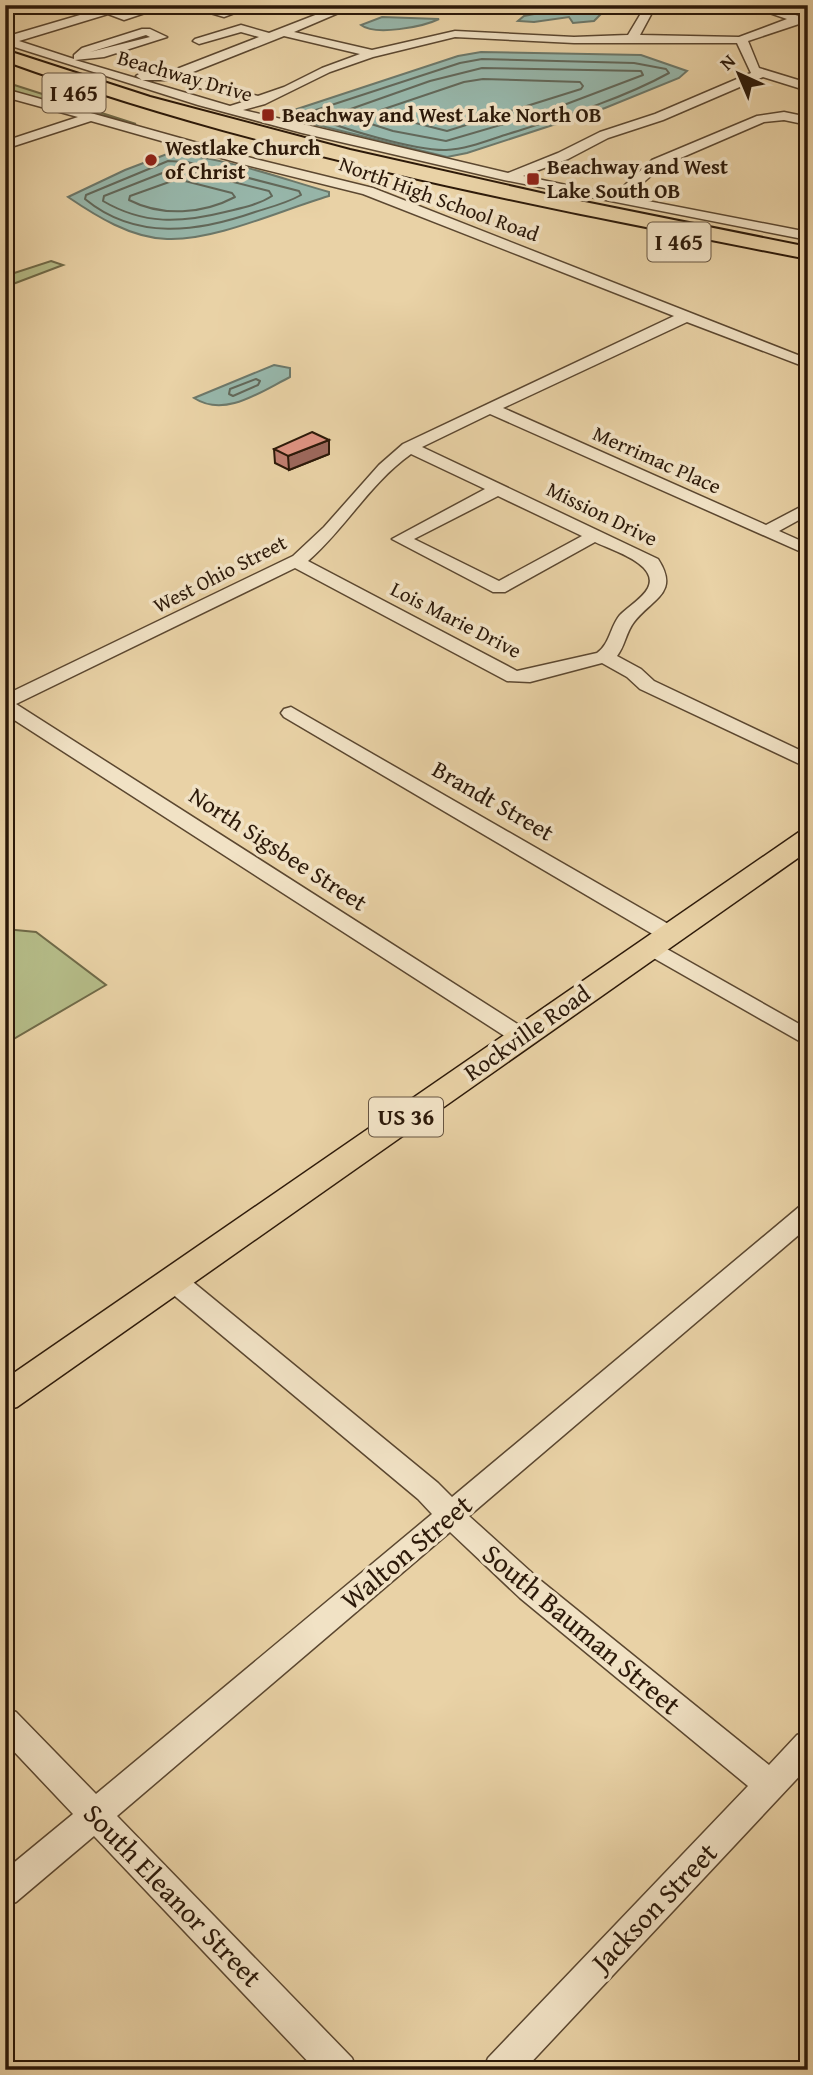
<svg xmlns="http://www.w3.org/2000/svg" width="813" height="2075" font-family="'Gentium Book Plus',serif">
<rect width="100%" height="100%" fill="#e9d2a6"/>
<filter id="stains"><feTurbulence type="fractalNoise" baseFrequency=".00286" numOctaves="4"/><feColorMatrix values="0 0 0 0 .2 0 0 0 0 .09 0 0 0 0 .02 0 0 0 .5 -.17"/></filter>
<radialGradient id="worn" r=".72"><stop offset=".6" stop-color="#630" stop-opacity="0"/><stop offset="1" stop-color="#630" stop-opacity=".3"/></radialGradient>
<g fill="#b5bc88" stroke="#706a48" stroke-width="2">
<path d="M5 82 136 124 5 91Z"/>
<path d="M51 261 63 265 5 287V276Z"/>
<path d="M5 929 36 932 106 985 5 1044Z"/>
</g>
<g fill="#97b7ab" stroke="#6c786a" stroke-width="2">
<path d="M580 5H603L606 9 594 21 573 23 569 17 534 22 518 21 524 16Z"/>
<path d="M382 17 439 19C423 27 375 36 361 25Z"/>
<path d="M481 52 641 55 687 71 679 78 605 108 467 153 447 157 301 121 291 111 458 56Z"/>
<path d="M167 154C219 155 279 178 329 192V196C281 210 215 241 167 239 131 238 96 216 68 197L125 170Z"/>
<path d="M274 365 290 368V377C260 392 225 418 194 398Z"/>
</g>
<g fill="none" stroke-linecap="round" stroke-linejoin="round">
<g stroke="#62685a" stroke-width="2">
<path d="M482 59 634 63 666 69 669 73C620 100 562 117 508 134 489 140 467 149 446 150 417 151 338 128 311 115L313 111 460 63Z"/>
<path d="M482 68 641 71 643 75 548 111 446 141 393 131 343 115 345 111 430 81Z"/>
<path d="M483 79 580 82 583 86 581 89 447 131 380 114 381 110 464 82Z"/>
<path d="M168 161 187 162 299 191 301 195C287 203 271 207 255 212 198 232 136 241 85 199L86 195Z"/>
<path d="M170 170H186L269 191 272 196C258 205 241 208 225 212 181 223 144 225 103 201L104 196Z"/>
<path d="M172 181H185L232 193 235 197C203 214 162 217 129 200L130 196Z"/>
<path d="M256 379 260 381 258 385 233 396 229 394 230 389Z"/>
</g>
<defs>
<g id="minor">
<path d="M114 5H132L117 12 124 14 151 5H169L124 20 108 14 19 41 74 59V55L82 48 142 29H150L167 37 104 57 75 60 230 106 246 101 171 80H142L136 76 142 72H169L259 37 241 32 199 44 193 41 195 39 241 25 269 33 341 5H357L294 32 372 50 455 31 574 37 628 35 646 5H660L654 9 640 35 739 37 787 19 746 5H764L805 18V22L748 41 759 68 808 83V91L763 77 663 120 608 138 568 159 523 176 614 195 652 160 757 116 784 112 808 117V125L784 120 764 122 662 166 627 197 808 232V240L504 180 302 133 198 105 5 44V37ZM146 35 150 37 90 52ZM284 36 360 54 322 68 284 87 258 96 183 76ZM455 37 574 43H737L751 73 655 114 600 132 558 153 508 173 243 110 265 104 330 72 373 57Z"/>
<path d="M214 5H230L224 10 239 5H256L224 17 207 12V8Z"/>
<path d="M422 5H492L462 13Z"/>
<path d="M5 89 255 159 373 188 808 359V368L687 322 503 408 766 525 808 503V515L779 531 808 544V555L490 414 422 447 658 559C680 593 653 598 634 622 626 632 625 646 617 656L641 669 654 681 808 754V768L640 689 627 677 602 663 530 682 507 681 295 568 16 704 530 1032 533 1037 530 1042 522 1044 514 1042 5 714V695L293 556 324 527 379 465 403 444 674 316 363 194 246 165 91 121 5 149V141L78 117 5 97ZM411 454 485 489 392 539 493 592H505L595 542C611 550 660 564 648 588 643 598 628 607 620 615 610 627 610 644 597 653L517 671 308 561C345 529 370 483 411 454ZM498 496 582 536 499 581 414 539Z"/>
<path d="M291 707 677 929 680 934 677 939H661L284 717 281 713 284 709Z"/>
<path d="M651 940 808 1029V1046L643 952 640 947 643 942Z"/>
<path d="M808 1204V1227L469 1516 540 1580 769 1765 797 1735 808 1731V1767L524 2070H483L488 2058 748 1786 520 1598 450 1532 117 1816 352 2058 357 2070H316L94 1836 16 1902 5 1906V1870L73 1814 5 1742V1708L16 1712 96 1794 432 1514 418 1499 164 1287 160 1280 164 1273 173 1271 182 1273 438 1483 452 1497 799 1207Z"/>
</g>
<path id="major" d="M808 830V851L17 1407 5 1410V1379L799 832Z"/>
<path id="highway" d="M5 50 150 97 350 150 545 194 808 247V259C538 206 264 155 5 61Z"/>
</defs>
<use href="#minor" stroke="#5b4730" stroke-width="3"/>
<use href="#major" stroke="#2c1909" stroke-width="3"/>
<use href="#highway" stroke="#2c1909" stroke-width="4"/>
<use href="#minor" fill="#f1e2c5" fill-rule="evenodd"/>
<use href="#major" fill="#e9d2a6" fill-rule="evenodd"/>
<use href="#highway" fill="#e9d2a6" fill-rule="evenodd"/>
</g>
<path fill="#c17f71" stroke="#2c1909" stroke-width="2" d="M274 449 329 454 289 470 275 463Z"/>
<path fill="#9d685c" stroke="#2c1909" stroke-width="2" d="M329 440V454L289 470 288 456Z"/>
<path fill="#e09483" stroke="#2c1909" stroke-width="2" d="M312 432 329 440 288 456 274 449Z"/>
<g fill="#8f2418" stroke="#f1e2c5" stroke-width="2.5">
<rect x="261" y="108" width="14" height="14" rx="3.5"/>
<circle cx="151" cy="160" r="7"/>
<rect x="526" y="172" width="14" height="14" rx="3.5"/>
</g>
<g text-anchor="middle" stroke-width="7" stroke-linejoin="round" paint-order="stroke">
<g font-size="21" fill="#2c1909" stroke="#f1e2c5">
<text transform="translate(185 76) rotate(16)" y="7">Beachway Drive</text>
<text transform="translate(439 199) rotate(20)" y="7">North High School Road</text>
<text transform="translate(657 460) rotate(24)" y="7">Merrimac Place</text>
<text transform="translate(602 514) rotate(26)" y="7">Mission Drive</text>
<text transform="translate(220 574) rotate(-27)" y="7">West Ohio Street</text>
<text transform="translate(456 620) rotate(27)" y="7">Lois Marie Drive</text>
</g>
<g font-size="21" font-weight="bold" fill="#2c1909" stroke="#f1e2c5" text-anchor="start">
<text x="282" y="122">Beachway and West Lake North OB</text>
<text x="165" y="155">Westlake Church<tspan x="165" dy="24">of Christ</tspan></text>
<text x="547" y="174">Beachway and West<tspan x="547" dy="24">Lake South OB</tspan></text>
</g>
<g fill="#f1e2c5" stroke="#675541" stroke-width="2">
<rect x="42.5" y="73.5" width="63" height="39" rx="5"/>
<rect x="647.5" y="222.5" width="63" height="39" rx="5"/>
<rect x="369" y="1097.5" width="74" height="39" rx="5"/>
</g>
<g font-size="23" font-weight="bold" fill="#2c1909">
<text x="74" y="101">I 465</text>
<text x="679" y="250">I 465</text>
<text x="406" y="1125">US 36</text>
</g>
<g font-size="24" fill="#2c1909" stroke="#f1e2c5">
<text transform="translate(493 801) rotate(30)" y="8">Brandt Street</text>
<text transform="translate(278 849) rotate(33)" y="8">North Sigsbee Street</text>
<text transform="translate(527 1033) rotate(-35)" y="8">Rockville Road</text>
</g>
<g font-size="28" fill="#2c1909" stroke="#f1e2c5">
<text transform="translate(406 1552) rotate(-40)" y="10">Walton Street</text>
<text transform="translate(582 1629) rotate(40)" y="10">South Bauman Street</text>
<text transform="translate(173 1895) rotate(46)" y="10">South Eleanor Street</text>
<text transform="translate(654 1907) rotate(-46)" y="10">Jackson Street</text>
</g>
</g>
<rect width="813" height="2075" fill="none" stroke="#e9d2a6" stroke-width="28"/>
<rect x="7" y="7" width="799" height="2061" fill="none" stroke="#2c1909" stroke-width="3.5"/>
<rect x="14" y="14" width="785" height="2047" fill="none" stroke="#2c1909" stroke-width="2"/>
<g transform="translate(739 74) rotate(316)" stroke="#f1e2c5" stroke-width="5" paint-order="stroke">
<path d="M0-5L12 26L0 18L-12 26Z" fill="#2c1909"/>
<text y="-10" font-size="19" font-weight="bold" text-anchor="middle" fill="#2c1909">N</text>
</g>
<rect width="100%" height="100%" filter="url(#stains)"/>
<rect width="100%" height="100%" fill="url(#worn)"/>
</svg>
